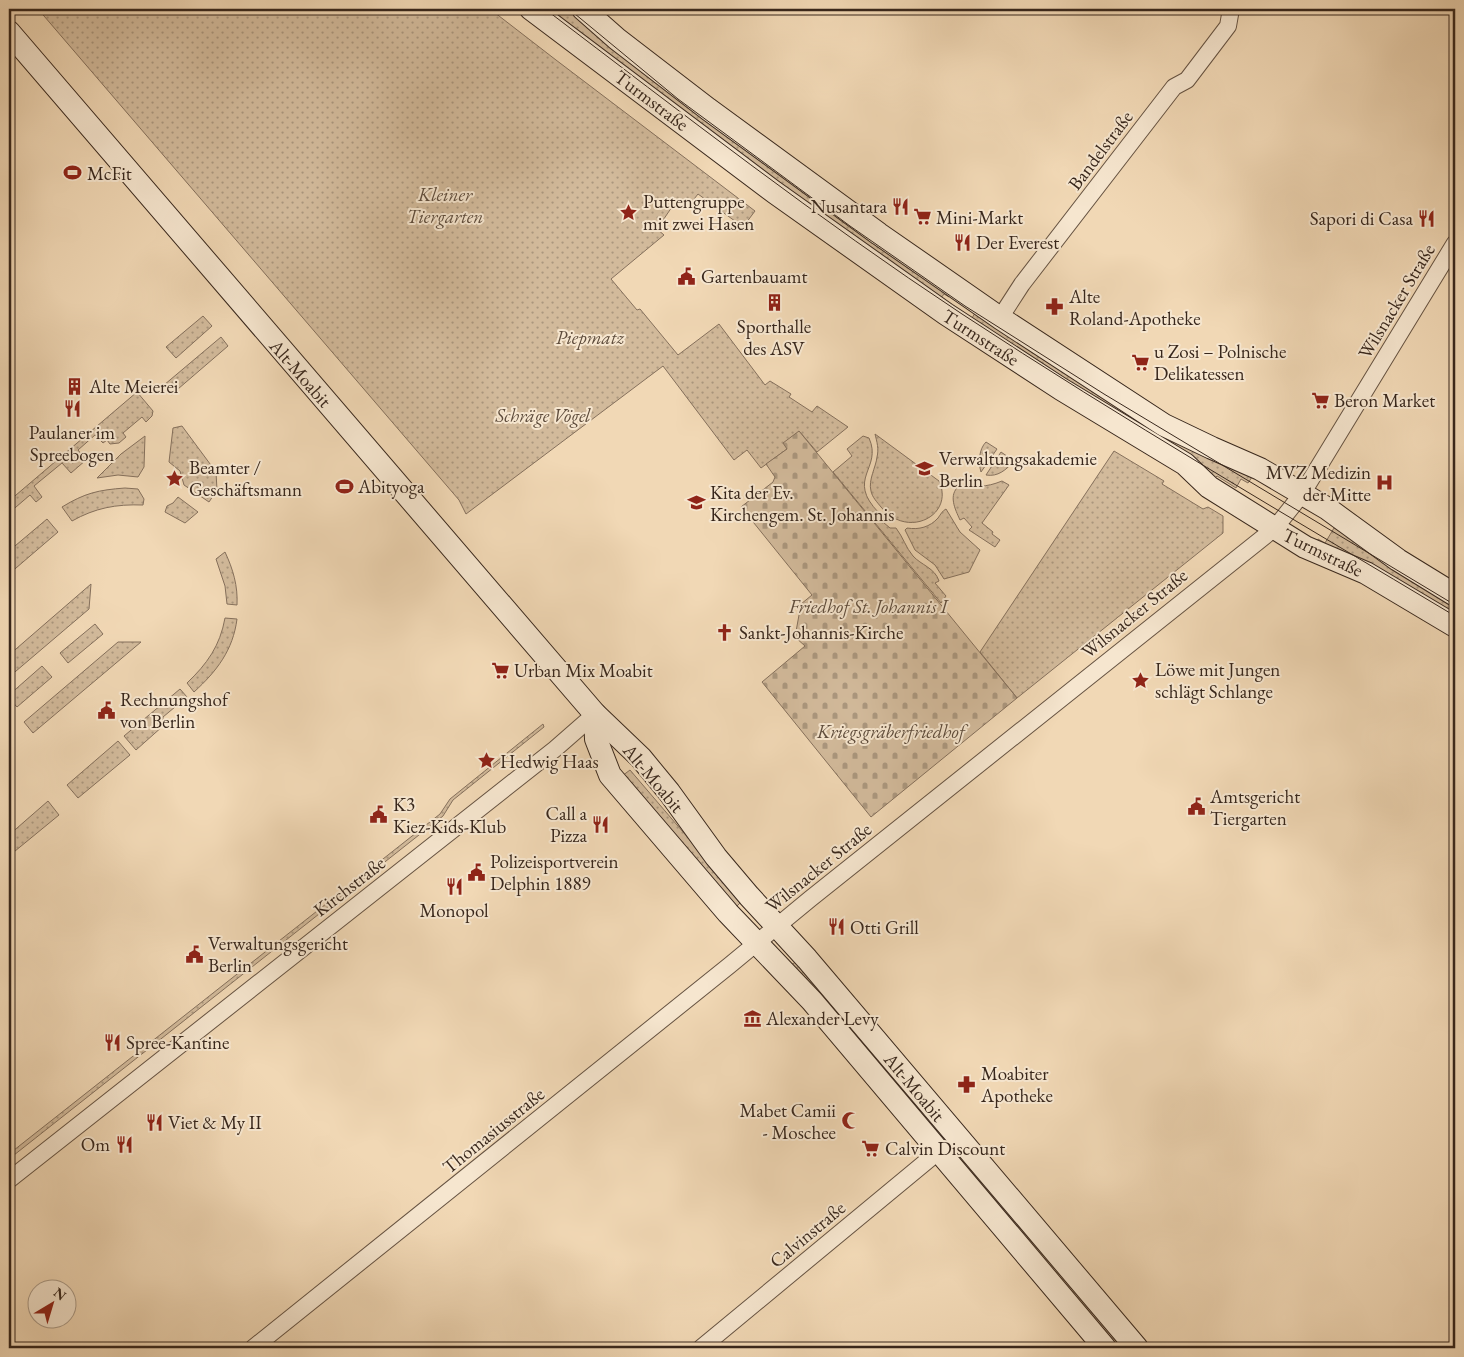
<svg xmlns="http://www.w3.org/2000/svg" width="1464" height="1357" font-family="'EB Garamond',serif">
<defs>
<pattern id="grass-dots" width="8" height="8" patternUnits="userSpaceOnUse" patternTransform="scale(1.25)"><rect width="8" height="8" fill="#d2ba9b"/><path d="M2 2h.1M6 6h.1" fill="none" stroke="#ab977e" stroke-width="1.8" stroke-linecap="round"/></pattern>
<pattern id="cemetery-stones" width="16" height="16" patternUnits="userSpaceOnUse" patternTransform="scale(1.25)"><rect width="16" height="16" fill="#d2ba9b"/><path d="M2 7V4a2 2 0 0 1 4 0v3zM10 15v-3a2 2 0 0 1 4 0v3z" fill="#ab977e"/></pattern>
</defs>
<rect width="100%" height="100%" fill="#f1d8b5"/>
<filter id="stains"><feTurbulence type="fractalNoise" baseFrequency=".004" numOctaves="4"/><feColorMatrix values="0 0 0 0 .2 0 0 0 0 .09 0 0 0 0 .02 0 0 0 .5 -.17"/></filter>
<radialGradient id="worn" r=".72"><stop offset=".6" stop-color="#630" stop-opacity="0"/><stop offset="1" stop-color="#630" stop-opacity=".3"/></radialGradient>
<g fill="url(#grass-dots)" stroke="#85705c">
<path d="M38 9H490L556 60 755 211 743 227 698 194 687 208 676 201 657 229 664 235 611 279 637 310 640 309 678 355 719 324 765 385 770 381 791 394 789 397 812 412 817 406 848 427 817 452 799 431 787 449 761 468 747 450 734 460 663 366 466 514 459 500Z"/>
<path d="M537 9H576L953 291 949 297 944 294 937 303Z"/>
<path d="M978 308 1256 471 1248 483 1241 479 1236 488 1217 476 1215 478 972 318Z"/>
<path d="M203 316 212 326 176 358 166 347Z"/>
<path d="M221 337 228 346 171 395 164 385Z"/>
<path d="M137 392 153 411 152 416 146 422 142 417 123 433 126 437 119 443 110 444 107 440 103 443 95 435 78 450 86 460 71 473 62 463 34 486 42 497 36 502 30 495 9 513V501Z"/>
<path d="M182 426 216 472 217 490 209 502 184 485 180 471 169 462 173 428Z"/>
<path d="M875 434 939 481C955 515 908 540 881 507 877 502 872 497 871 491 868 480 876 467 877 457 879 449 877 442 875 434Z"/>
<path d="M145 436 144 467 138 477 118 475 97 478 121 454Z"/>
<path d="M863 436 869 438C883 469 845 478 879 513L877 517 890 528H896C903 537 906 548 913 556 921 565 935 568 939 581L935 583 946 596 941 603 833 472 852 456 847 449Z"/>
<path d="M986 442 997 449 981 472C978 462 979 449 986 442Z"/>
<path d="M1114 451 1164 481 1162 484 1203 509 1208 507 1223 516V533L1017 698 980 652Z"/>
<path d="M1001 452 1014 461C1006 470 998 477 986 475Z"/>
<path d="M1002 481 1009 485 982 523 993 532 992 534 1000 540 995 547 969 530 972 527 964 518 960 520C955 509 948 495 959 486 977 486 985 488 1002 481Z"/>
<path d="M125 488 138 489 144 499 143 505C116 504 95 508 72 521L62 507C85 493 98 490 125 488Z"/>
<path d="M178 497 198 512 185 523 165 512 167 506 173 503Z"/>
<path d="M946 509 960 532 980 550 969 572 944 579 935 565 915 550 905 530 907 528C919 530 930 527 938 518 941 514 942 511 946 509Z"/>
<path d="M47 519 58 532 9 574V551Z"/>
<path d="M1334 528 1455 599V622L1314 545 1318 539 1325 543Z"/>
<path d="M225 552C233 569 238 586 237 605L227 604 225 586 216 559Z"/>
<path d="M91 584 89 609 9 677V655Z"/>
<path d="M225 618 237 619C233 650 217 671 194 692L187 683C207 664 220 646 225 618Z"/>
<path d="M95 624 103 634 68 663 60 653Z"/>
<path d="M118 642H141L33 733 24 722Z"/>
<path d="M42 666 52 677 17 707 9 698V695Z"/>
<path d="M180 689 187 697 163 717V726L136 750 124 736Z"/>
<path d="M543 724 544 727 453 800 443 816 9 1159V1154L440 814 450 799Z"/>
<path d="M118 741 130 755 78 798 67 785Z"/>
<path d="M630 770 742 901 737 906 680 844 622 776Z"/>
<path d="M48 801 59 815 9 856V835Z"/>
<path d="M797 961 921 1108 916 1112 791 965Z"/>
<path d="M973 1169 1121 1344 1116 1348 968 1173Z"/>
</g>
<path fill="url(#cemetery-stones)" stroke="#85705c" d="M799 431 1017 698 871 817 762 682 805 646 795 637 801 604 812 595 741 507 773 482 775 477 766 464 787 449 783 443Z"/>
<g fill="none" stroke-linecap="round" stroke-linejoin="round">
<defs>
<g id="street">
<path d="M1000 318 1022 284 1174 87 1187 80 1228 26 1231 9"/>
<path d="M9 1180 555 749 595 714"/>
<path d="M253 1348 730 965 810 899 1275 528 1302 494 1455 243"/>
<path d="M701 1348 939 1151"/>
</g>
<g id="secondary">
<path d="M531 9 774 192 946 314 1061 389 1185 464 1209 487 1305 547 1366 573 1455 626"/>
<path d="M583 9 617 39 708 109 879 234 1000 318 1164 425 1212 448 1260 469 1328 509 1398 560 1455 595"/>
<path d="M9 32 595 714 641 758 669 792 716 857 749 896 807 959 1137 1348"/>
<path d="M595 714 596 739 610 775 728 913 812 1001 1105 1348"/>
</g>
</defs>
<use href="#street" stroke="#665342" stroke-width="18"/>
<use href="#secondary" stroke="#38271c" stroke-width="24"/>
<use href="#street" stroke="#f6e6cf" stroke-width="16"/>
<use href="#secondary" stroke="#f6e6cf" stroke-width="22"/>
<g stroke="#38271c" stroke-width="1">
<path d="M545 9C682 113 818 219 962 314 1123 420 1290 517 1455 616"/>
<path d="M569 9 678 99 850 226 965 306 1104 394 1455 605"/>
</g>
</g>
<defs>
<symbol id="stadium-bare" viewBox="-9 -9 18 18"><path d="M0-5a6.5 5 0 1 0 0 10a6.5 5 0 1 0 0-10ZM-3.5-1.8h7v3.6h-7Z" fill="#8f2418" stroke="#f6e6cf" stroke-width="2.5" paint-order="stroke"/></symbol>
<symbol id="restaurant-bare" viewBox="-9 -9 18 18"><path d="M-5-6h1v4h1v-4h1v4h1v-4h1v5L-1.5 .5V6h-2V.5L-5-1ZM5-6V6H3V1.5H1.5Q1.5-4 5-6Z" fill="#8f2418" stroke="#f6e6cf" stroke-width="2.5" paint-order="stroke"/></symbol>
<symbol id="sight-bare" viewBox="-9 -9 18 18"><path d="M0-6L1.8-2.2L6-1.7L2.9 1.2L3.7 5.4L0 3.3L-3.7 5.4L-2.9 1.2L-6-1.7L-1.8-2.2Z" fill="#8f2418" stroke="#f6e6cf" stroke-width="2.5" paint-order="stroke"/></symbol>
<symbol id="supermarket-bare" viewBox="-9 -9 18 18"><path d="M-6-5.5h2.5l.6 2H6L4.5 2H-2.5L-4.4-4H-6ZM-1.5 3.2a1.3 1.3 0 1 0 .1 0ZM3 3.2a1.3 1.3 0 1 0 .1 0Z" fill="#8f2418" stroke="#f6e6cf" stroke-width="2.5" paint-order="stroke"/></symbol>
<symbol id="civic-bare" viewBox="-9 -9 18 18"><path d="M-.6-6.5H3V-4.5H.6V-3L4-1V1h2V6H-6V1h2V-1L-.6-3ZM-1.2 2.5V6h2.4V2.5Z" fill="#8f2418" stroke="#f6e6cf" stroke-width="2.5" paint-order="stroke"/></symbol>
<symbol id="building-bare" viewBox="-9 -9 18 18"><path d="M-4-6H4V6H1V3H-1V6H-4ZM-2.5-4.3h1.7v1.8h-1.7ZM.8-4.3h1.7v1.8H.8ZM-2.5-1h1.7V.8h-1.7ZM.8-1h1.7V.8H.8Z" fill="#8f2418" stroke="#f6e6cf" stroke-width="2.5" paint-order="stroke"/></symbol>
<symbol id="pharmacy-bare" viewBox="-9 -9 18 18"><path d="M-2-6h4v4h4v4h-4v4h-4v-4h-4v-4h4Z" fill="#8f2418" stroke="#f6e6cf" stroke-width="2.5" paint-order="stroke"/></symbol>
<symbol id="university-bare" viewBox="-9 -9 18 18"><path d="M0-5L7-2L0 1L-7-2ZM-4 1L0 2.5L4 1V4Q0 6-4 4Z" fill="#8f2418" stroke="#f6e6cf" stroke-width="2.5" paint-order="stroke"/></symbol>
<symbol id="hospital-bare" viewBox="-9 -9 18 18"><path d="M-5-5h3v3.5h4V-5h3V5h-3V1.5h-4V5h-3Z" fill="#8f2418" stroke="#f6e6cf" stroke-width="2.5" paint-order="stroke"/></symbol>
<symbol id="school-bare" viewBox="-9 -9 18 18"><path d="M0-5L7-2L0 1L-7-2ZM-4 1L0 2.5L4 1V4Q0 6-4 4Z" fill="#8f2418" stroke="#f6e6cf" stroke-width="2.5" paint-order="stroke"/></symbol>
<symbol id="church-bare" viewBox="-9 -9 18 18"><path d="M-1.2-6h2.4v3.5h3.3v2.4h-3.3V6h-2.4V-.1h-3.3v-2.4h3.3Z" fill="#8f2418" stroke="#f6e6cf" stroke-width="2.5" paint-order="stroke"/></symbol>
<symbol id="museum-bare" viewBox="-9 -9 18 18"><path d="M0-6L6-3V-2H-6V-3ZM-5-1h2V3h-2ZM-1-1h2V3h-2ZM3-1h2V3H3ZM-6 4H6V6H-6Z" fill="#8f2418" stroke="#f6e6cf" stroke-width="2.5" paint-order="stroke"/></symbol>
<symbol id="mosque-bare" viewBox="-9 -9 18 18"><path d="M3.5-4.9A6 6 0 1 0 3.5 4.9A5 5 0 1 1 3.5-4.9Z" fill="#8f2418" stroke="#f6e6cf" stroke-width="2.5" paint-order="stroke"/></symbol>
</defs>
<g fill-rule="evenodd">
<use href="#stadium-bare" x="60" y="160" width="25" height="25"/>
<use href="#restaurant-bare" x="888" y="194" width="25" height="25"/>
<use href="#sight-bare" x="616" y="200" width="25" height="25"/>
<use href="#supermarket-bare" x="910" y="204" width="25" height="25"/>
<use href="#restaurant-bare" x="1414" y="206" width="25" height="25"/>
<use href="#restaurant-bare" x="950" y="230" width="25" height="25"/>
<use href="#civic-bare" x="674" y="264" width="25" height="25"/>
<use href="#building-bare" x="762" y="290" width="25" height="25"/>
<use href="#pharmacy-bare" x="1042" y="294" width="25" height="25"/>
<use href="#supermarket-bare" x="1128" y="350" width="25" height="25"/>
<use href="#building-bare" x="62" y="374" width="25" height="25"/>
<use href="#supermarket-bare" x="1308" y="388" width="25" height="25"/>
<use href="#restaurant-bare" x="60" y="396" width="25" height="25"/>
<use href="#university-bare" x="912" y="456" width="25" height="25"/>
<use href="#sight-bare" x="162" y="466" width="25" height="25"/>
<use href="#hospital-bare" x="1372" y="470" width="25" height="25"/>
<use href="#stadium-bare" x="332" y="474" width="25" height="25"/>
<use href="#school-bare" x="684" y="490" width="25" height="25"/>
<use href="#church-bare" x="712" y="620" width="25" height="25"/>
<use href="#supermarket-bare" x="488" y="658" width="25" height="25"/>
<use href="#sight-bare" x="1128" y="668" width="25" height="25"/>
<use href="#civic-bare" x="94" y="698" width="25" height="25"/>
<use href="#sight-bare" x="474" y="748" width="25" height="25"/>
<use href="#civic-bare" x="1184" y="794" width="25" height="25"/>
<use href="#civic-bare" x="366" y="802" width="25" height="25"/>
<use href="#restaurant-bare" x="588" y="812" width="25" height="25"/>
<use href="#civic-bare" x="464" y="860" width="25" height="25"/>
<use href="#restaurant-bare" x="442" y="874" width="25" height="25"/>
<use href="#restaurant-bare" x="824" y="914" width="25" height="25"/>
<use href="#civic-bare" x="182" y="942" width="25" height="25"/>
<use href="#museum-bare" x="740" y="1006" width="25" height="25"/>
<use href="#restaurant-bare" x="100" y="1030" width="25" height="25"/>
<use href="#pharmacy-bare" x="954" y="1072" width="25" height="25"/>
<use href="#mosque-bare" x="838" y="1108" width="25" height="25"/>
<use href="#restaurant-bare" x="142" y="1110" width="25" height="25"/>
<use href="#restaurant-bare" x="112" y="1132" width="25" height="25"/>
<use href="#supermarket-bare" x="858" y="1136" width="25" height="25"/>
</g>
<g text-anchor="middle" stroke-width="4" stroke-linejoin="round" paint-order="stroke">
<g font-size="19" fill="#38271c" stroke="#f6e6cf">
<text transform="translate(652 100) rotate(37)" y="7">Turmstraße</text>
<text transform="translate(1100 150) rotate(-53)" y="7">Bandelstraße</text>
<text transform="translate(1396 301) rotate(-59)" y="7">Wilsnacker Straße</text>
<text transform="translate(981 337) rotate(33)" y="7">Turmstraße</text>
<text transform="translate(301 373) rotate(49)" y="7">Alt-Moabit</text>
<text transform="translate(1323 552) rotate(26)" y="7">Turmstraße</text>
<text transform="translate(1134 613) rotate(-39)" y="7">Wilsnacker Straße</text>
<text transform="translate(654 778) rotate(50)" y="7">Alt-Moabit</text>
<text transform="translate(818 867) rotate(-39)" y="7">Wilsnacker Straße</text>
<text transform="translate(349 886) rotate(-38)" y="7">Kirchstraße</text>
<text transform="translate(915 1087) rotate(50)" y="7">Alt-Moabit</text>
<text transform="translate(493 1130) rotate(-39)" y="7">Thomasiusstraße</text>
<text transform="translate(807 1234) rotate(-40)" y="7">Calvinstraße</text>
</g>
<g font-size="19" fill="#38271c" stroke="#f6e6cf" text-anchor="start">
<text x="87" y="180">McFit</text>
<text x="643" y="208">Puttengruppe<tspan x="643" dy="22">mit zwei Hasen</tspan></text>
<text x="887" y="213" text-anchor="end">Nusantara</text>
<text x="936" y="224">Mini-Markt</text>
<text x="1413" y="225" text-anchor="end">Sapori di Casa</text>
<text x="976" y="249">Der Everest</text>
<text x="701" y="283">Gartenbauamt</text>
<text x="1069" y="303">Alte<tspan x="1069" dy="22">Roland-Apotheke</tspan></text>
<text x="774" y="333" text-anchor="middle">Sporthalle<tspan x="774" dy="22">des ASV</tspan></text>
<text x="1154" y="358">u Zosi – Polnische<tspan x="1154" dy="22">Delikatessen</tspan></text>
<text x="89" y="393">Alte Meierei</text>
<text x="1334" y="407">Beron Market</text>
<text x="72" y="439" text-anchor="middle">Paulaner im<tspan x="72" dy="22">Spreebogen</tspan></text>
<text x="939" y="465">Verwaltungsakademie<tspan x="939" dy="22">Berlin</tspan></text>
<text x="189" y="474">Beamter /<tspan x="189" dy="22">Geschäftsmann</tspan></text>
<text x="1371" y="479" text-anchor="end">MVZ Medizin<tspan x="1371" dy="22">der Mitte</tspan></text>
<text x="358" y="493">Abityoga</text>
<text x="710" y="499">Kita der Ev.<tspan x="710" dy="22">Kirchengem. St. Johannis</tspan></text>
<text x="739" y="639">Sankt-Johannis-Kirche</text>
<text x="1155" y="676">Löwe mit Jungen<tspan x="1155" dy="22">schlägt Schlange</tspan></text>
<text x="514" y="677">Urban Mix Moabit</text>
<text x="120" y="706">Rechnungshof<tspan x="120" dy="22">von Berlin</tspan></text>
<text x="500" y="768">Hedwig Haas</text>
<text x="1210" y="803">Amtsgericht<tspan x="1210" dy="22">Tiergarten</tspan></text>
<text x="393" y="811">K3<tspan x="393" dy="22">Kiez-Kids-Klub</tspan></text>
<text x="587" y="820" text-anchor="end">Call a<tspan x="587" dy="22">Pizza</tspan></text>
<text x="490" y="868">Polizeisportverein<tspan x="490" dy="22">Delphin 1889</tspan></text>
<text x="454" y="917" text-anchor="middle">Monopol</text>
<text x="850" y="934">Otti Grill</text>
<text x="208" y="950">Verwaltungsgericht<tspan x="208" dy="22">Berlin</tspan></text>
<text x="766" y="1025">Alexander Levy</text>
<text x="126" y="1049">Spree-Kantine</text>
<text x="981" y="1080">Moabiter<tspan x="981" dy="22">Apotheke</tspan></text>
<text x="836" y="1117" text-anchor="end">Mabet Camii<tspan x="836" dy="22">- Moschee</tspan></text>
<text x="168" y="1129">Viet &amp; My II</text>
<text x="110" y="1151" text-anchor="end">Om</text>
<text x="885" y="1155">Calvin Discount</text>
</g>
<g font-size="19" font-style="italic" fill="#5e4c3c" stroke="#f6e6cf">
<text x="445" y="201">Kleiner<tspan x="445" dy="22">Tiergarten</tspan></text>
<text x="590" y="344">Piepmatz</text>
<text x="543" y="422">Schräge Vögel</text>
<text x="868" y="613">Friedhof St. Johannis I</text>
<text x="891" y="738">Kriegsgräberfriedhof</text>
</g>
</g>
<rect width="1464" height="1357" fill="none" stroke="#f1d8b5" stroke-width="30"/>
<rect x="10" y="10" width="1444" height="1337" fill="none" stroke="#38271c" stroke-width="2.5"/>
<rect x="15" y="15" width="1434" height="1327" fill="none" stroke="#38271c"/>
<g transform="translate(52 1304) rotate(38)"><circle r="24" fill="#f6e6cf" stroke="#aa9a87"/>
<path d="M0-4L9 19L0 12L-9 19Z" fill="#8f2418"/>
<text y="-8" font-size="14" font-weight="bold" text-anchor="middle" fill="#38271c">N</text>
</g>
<rect width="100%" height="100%" filter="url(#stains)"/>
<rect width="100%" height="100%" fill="url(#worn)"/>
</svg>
